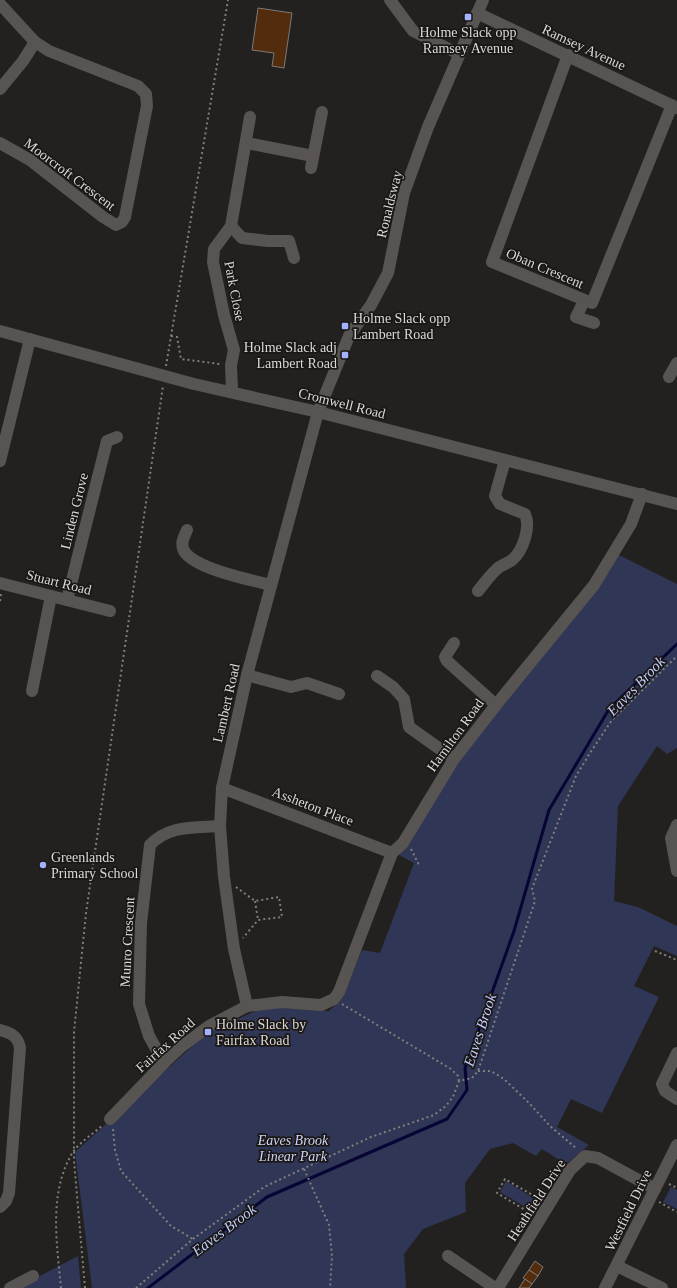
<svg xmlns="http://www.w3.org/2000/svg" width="677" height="1288" font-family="Georgia,serif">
<rect width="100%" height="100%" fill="#23211f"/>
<g fill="#303655">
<path d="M619 555 677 584V748L667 754 657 746 618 806 614 901 638 907 677 926V956L654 946 634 986 659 997 602 1113 571 1099 557 1127 589 1145 566 1164 542 1149 536 1156 513 1143 490 1149 465 1183 466 1212 423 1229 404 1254 406 1288H92L75 1152 207 1033 269 1005 329 1011 343 997 362 950 380 953 414 863 399 855 496 705Z"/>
<path d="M506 1181 543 1204 537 1214 500 1192Z"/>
<path d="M671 1187 677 1190V1209L663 1202Z"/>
<path d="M78 1256 81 1288H17Z"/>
</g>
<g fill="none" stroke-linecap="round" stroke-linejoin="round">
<path stroke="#070535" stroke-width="3" d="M148 1288 267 1197 447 1119 467 1090 465 1068 514 931 549 810 609 709 677 644"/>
</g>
<g fill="#522c0d" stroke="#7d7977">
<path d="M258 8 292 13 284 68 272 66 274 53 252 50Z"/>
<path d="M535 1261 543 1267 538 1276 529 1270Z"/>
<path d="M529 1270 538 1276 532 1284 523 1278Z"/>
<path d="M525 1279 532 1284 529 1288H519Z"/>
</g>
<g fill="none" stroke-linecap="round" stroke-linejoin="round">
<g stroke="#817f7d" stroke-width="2" stroke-dasharray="2 3" stroke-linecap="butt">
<path d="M171 336 177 337 181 359 220 364"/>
<path d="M166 366 228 0"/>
<path d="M0 601 1 594"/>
<path d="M411 849 420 867"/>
<path d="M236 887 255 901 279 897 282 917 258 920 243 938"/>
<path d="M255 901 258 920"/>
<path d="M655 951 677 960"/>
<path d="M342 1004 451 1069 458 1076 459 1081"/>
<path d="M478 1071H491L504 1079 529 1103 550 1126 577 1149"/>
<path d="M113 1129 115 1150 121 1171 171 1226 193 1239"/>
<path d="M304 1169 329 1225 332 1256 330 1288"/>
<path d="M669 1184 677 1188"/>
<path d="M659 1202 677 1212"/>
<path d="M532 1214 497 1193 505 1179 541 1200"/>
<path d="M61 1288C57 1244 48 1192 73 1152 80 1142 94 1133 103 1125"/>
<path d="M85 1288 74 1161V1032L86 913 163 386"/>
<path d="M136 1288 193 1239 264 1187 371 1137 434 1115 446 1106 453 1097 459 1081 472 1078 478 1071 535 901 532 889 535 881 576 776 590 753 612 720 677 656"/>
</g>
<g stroke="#585452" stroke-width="12">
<path d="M390 0 413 31 459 54"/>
<path d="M0 4 35 42 49 51 138 86 146 94 147 106 125 217 122 222 116 225 103 217 30 160 0 143"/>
<path d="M477 13 677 108"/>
<path d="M568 55 492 262 592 303 672 105"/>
<path d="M0 89 23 61 35 42"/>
<path d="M247 143 313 156"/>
<path d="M311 168 322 112"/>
<path d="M231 226 242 238 268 241H289L294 258"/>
<path d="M584 301 576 317 594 323"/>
<path d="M0 331 194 384 318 412 677 504"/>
<path d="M669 377 677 363"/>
<path d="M232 391 231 365 234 350 224 315 213 262 214 249 231 226 250 117"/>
<path d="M0 461 30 339"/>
<path d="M187 530C184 537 180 543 184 551 195 569 251 580 271 585"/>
<path d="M0 583 110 611"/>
<path d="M478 591C484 584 489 576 496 570 500 565 507 564 512 560 523 551 531 527 525 514L500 504 495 496 505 460"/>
<path d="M67 600 107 441 117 437"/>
<path d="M454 643 445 657 447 661 496 705"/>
<path d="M247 675 291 687 307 683 339 694"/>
<path d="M377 676 393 687 404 699 409 727 454 759"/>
<path d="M32 691 51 596"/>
<path d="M222 788 392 853"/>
<path d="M677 825 671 838 677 871"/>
<path d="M247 1006 234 949 224 877 220 826 222 788 247 675 318 412 349 336 371 305 388 273 404 193 428 127 483 0"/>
<path d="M0 1030C11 1033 18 1036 20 1048L9 1193 6 1201 0 1207"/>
<path d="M677 1053 662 1084 665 1091 677 1099"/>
<path d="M164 1063 149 1036 139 1004 141 923 150 845C169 825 194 828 220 826"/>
<path d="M110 1119 164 1063 181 1047 209 1026 247 1006 282 1002 321 1005 334 999 339 992 392 853 403 843 454 759 496 705 594 585 631 524 642 494"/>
<path d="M448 1256 495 1288"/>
<path d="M617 1266 662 1288"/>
<path d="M10 1288 33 1276"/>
<path d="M498 1288 570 1170 585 1156 598 1158 655 1189"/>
<path d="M605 1288 677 1145"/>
</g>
</g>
<g fill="#a2b2fd" stroke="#1a1715" stroke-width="1.5">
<rect x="464" y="13" width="8" height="8" rx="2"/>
<rect x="341" y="322" width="8" height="8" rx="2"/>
<rect x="341" y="351" width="8" height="8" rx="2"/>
<circle cx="43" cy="865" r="4"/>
<rect x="204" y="1028" width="8" height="8" rx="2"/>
</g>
<g text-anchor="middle" stroke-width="3.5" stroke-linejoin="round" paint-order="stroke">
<g font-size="14" fill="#dbd9d8" stroke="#1a1715" text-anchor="start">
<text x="468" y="37" text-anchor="middle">Holme Slack opp<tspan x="468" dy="16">Ramsey Avenue</tspan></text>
<text x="353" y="323">Holme Slack opp<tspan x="353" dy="16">Lambert Road</tspan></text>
<text x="337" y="352" text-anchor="end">Holme Slack adj<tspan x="337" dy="16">Lambert Road</tspan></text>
<text x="51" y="862">Greenlands<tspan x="51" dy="16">Primary School</tspan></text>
<text x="216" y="1029">Holme Slack by<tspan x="216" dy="16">Fairfax Road</tspan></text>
</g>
<g font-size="14" fill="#dbd9d8" stroke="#1a1715">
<text transform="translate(584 47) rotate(25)" y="5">Ramsey Avenue</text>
<text transform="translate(70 174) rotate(37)" y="5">Moorcroft Crescent</text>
<text transform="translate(389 204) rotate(-76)" y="5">Ronaldsway</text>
<text transform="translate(545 268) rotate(23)" y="5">Oban Crescent</text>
<text transform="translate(235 291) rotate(79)" y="5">Park Close</text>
<text transform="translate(342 403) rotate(14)" y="5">Cromwell Road</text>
<text transform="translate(74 511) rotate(-76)" y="5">Linden Grove</text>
<text transform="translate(59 582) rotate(14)" y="5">Stuart Road</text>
<text transform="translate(226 703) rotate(-77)" y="5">Lambert Road</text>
<text transform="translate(455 735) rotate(-54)" y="5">Hamilton Road</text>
<text transform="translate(313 806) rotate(21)" y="5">Assheton Place</text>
<text transform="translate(127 942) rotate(-87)" y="5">Munro Crescent</text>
<text transform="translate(165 1045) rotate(-42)" y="5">Fairfax Road</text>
<text transform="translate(536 1200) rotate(-57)" y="5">Heathfield Drive</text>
<text transform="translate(628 1210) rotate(-64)" y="5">Westfield Drive</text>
</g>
<g font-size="14" font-style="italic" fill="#ccd5f7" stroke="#1a1715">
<text x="293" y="1145">Eaves Brook<tspan x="293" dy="16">Linear Park</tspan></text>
</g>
<g font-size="15" font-style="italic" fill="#bfcbfd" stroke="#1a1715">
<text transform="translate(636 686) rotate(-46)" y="5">Eaves Brook</text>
<text transform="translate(480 1030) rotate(-72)" y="5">Eaves Brook</text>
<text transform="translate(224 1230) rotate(-37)" y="5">Eaves Brook</text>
</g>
</g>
</svg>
